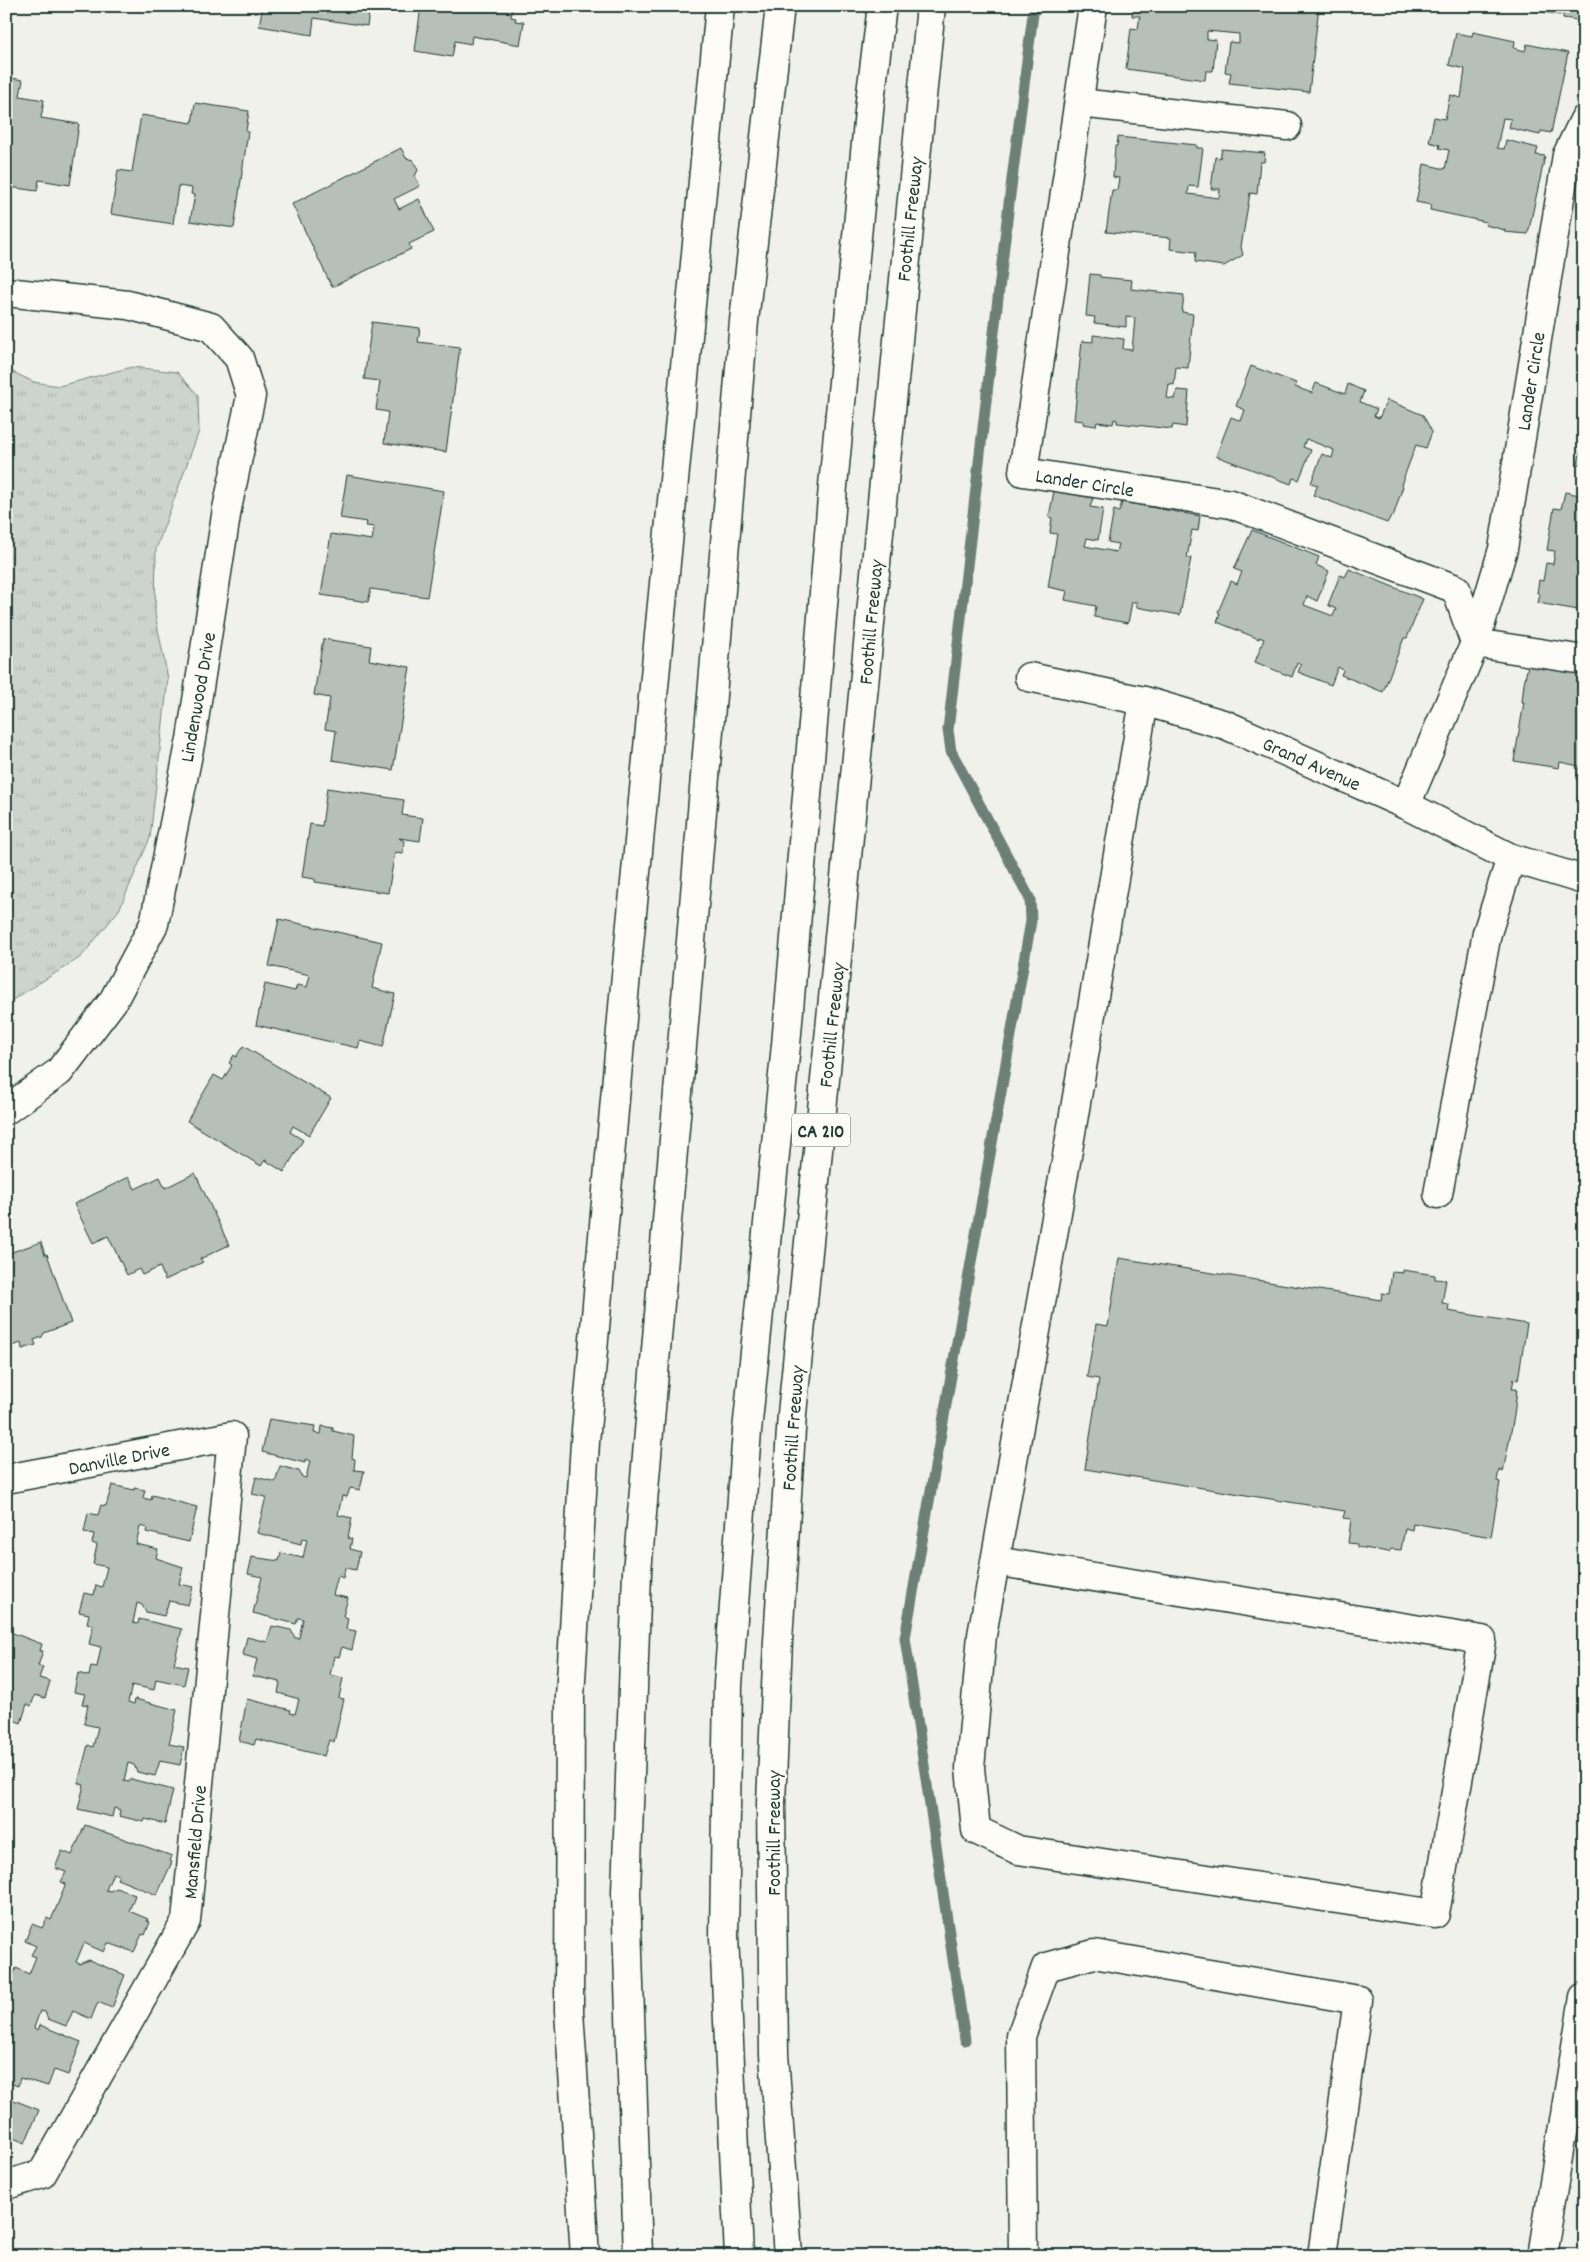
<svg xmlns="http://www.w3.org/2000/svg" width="1590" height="2262" font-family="Dekko,sans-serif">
<defs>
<pattern id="grass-tufts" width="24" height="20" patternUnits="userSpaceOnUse" patternTransform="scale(1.25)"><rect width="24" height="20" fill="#cdd3cd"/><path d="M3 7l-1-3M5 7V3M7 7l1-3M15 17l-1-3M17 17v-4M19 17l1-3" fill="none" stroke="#b0b6b1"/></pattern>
</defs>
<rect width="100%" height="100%" fill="#f0f1eb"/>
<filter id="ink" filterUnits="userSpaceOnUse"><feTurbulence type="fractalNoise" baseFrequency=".02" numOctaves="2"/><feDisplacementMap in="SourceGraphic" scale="10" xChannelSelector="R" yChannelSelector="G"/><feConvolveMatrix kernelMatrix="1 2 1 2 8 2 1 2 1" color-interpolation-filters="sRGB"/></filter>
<g filter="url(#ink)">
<path fill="url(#grass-tufts)" stroke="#768880" d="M132 367 177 372 198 395 199 431 156 549 155 614 168 679 150 838 119 910 81 957 6 1004V369L34 382 59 386Z"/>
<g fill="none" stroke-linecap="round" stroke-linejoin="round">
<path stroke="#6c8077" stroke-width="11" d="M965 2040 905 1638 1031 921 1030 899 951 751 948 730 1009 203 1034 6"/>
</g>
<g fill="#b6bfb8" stroke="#1f3d34">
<path d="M260 6H370L367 26 314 18 312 35 259 26 262 10 259 9Z"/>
<path d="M421 6H513L511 17 516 18 515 21 524 22 520 45 472 36 471 44 455 41 452 57 415 51Z"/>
<path d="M1133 6H1319L1309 92 1229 83 1231 73 1225 72 1229 42 1239 43V34L1207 31V39L1216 40 1213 71H1206L1205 80 1126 69 1131 28 1138 29 1140 16H1132Z"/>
<path d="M1508 6H1584V21L1563 18V12H1560V15Z"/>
<path d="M1473 32 1515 41 1514 48 1525 51 1527 44 1568 53 1551 133 1541 131 1540 135 1509 128 1511 119 1503 118 1497 148 1504 149 1506 140 1538 148 1536 155 1545 156 1528 234 1504 232 1505 230 1485 225 1486 222 1430 210 1431 205 1416 202 1424 164 1445 169 1449 150 1439 148 1440 145 1429 142 1434 117 1445 119 1450 95 1461 98 1465 69 1449 65 1456 33 1472 36Z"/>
<path d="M6 77 23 80 20 96 44 100 41 118 79 124 70 185 39 180 37 191 9 187 6 200Z"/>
<path d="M195 103 249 111 246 131 248 132 234 228 190 221 195 195 191 194 192 188 178 186 173 224 111 214 118 170 132 172 141 115 192 123Z"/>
<path d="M1118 137 1197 145V148H1203L1198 187 1189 186 1188 194 1219 198 1220 189H1211L1215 157 1220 158 1222 149 1265 153 1264 162H1260L1257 194 1250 193 1241 247 1243 255 1224 266 1195 262 1196 252 1170 249 1171 238 1106 232 1112 190H1117L1119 178 1113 177 1115 146H1117Z"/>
<path d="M401 148 406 158 413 160 418 170 415 176 420 186 394 199 399 209 419 199 434 232 409 244 411 249 332 287 292 204Z"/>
<path d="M1090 274 1100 275V277L1132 280 1131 289 1184 295 1182 312 1193 314 1188 368 1176 367 1174 385 1169 384 1167 398 1175 399 1177 390 1189 391 1186 427 1173 425 1172 429 1117 423V420L1114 419 1113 424 1097 422 1096 426 1083 424 1084 421 1074 420 1082 341 1093 342V335L1124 339 1123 349 1132 350 1135 318 1126 317V327L1094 323 1095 317 1086 316Z"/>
<path d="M372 322 420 328 418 342 460 347 446 452 384 443 388 412 376 410 380 381 364 379Z"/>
<path d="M1251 366 1296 383 1295 387 1312 393 1316 383 1345 394 1348 384 1364 391 1360 402 1377 409 1374 416 1379 418 1387 400 1423 415 1432 432 1426 448 1416 445 1401 485 1403 486 1393 517 1391 516 1387 523 1313 495 1318 485 1311 483 1322 454 1332 458 1334 450 1306 439 1303 447 1311 450 1299 480 1293 478 1291 484 1216 456 1231 417 1241 421 1245 410 1236 406Z"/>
<path d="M1584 431V465L1578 464Z"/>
<path d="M347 475 444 491 427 597 371 589 368 602 321 595 331 534 372 540 374 527 366 526 367 522 340 518Z"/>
<path d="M1054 491 1093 498 1090 507 1103 509 1098 540 1087 538 1085 546 1116 552 1118 544 1108 542 1114 510 1119 512 1122 502 1200 516 1198 531 1192 530 1187 558H1191L1180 615 1136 607 1137 602H1132L1128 623 1094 617 1096 606 1065 600 1067 591 1048 587 1057 534 1050 533 1052 518 1049 517Z"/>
<path d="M1565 492 1584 496V611L1538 603 1540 594 1537 593 1539 580 1543 581 1546 563 1553 564 1555 551 1547 550 1554 508 1561 509Z"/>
<path d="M1252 530 1319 557 1316 565 1329 571 1317 601 1307 596 1304 605 1333 616 1336 609 1328 605 1340 575 1345 577 1349 569 1423 599 1407 638H1404L1383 692 1341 675 1343 670 1338 667 1331 685 1298 672 1301 665 1297 663 1292 677 1255 662 1264 639 1259 637V639L1217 622 1220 613 1218 612 1231 581 1237 584 1242 572 1234 569Z"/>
<path d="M323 639 371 646 369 660 410 667 393 770 332 760 336 731 325 729 330 698 314 695Z"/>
<path d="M1529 661 1584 669V778L1577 776 1579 766 1560 762 1559 768 1514 761 1524 702H1522L1524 683Z"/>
<path d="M327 788 404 800 402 815 423 818 420 841 399 838 404 841 403 853 395 852 388 893 315 882V879L302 877 310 824 322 826Z"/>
<path d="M279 919 382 942 372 988 395 994 383 1047 360 1041 358 1048 256 1025 265 984 295 991 297 985 307 987 310 975 269 966Z"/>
<path d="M243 1046 331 1098 309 1135 293 1126 290 1132 303 1140 284 1172 265 1160 261 1166 187 1121 214 1075 223 1080 232 1065 229 1063 234 1055 236 1057Z"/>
<path d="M195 1173 229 1245 200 1259 203 1262 165 1280 160 1267 142 1275 139 1269 127 1275 108 1236 93 1243 74 1204 129 1177 135 1189 160 1177 165 1188Z"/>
<path d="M41 1242 45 1255 47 1254 71 1323 44 1333 42 1337 34 1340 36 1345 22 1349 21 1343 6 1348V1254Z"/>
<path d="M1119 1258 1381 1300 1382 1293 1389 1294 1392 1272 1403 1273V1270L1435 1275V1279L1446 1280 1442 1303 1449 1304 1448 1311 1527 1324 1518 1380 1514 1379 1512 1389H1517L1514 1416 1503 1472 1499 1470 1497 1481 1500 1482 1491 1537 1413 1523 1412 1530 1405 1528 1401 1550 1391 1549 1389 1552 1357 1547V1544L1348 1543 1351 1519 1343 1518 1345 1511 1085 1469 1099 1379 1087 1377 1096 1324 1108 1326Z"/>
<path d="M269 1419 315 1426 314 1433 321 1434 322 1426 333 1428V1431L354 1436 352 1458 355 1459 354 1470 364 1471 360 1490 350 1488 347 1497 342 1496 338 1515 352 1518 348 1538 352 1539 350 1549 360 1552 356 1570 345 1568 343 1578 338 1576 333 1595 348 1598 343 1616 348 1618 346 1629 356 1631 352 1650 342 1647 339 1657 334 1656 330 1675 343 1678 339 1698 344 1699 334 1742 329 1740 324 1756 256 1739 254 1745 239 1741 247 1699 291 1710 290 1713 295 1714 299 1699 278 1693 280 1682 253 1676 257 1659 243 1655 247 1637 267 1642 272 1626 291 1630 295 1638H299L303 1619 298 1618 296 1624 253 1613 262 1577 248 1574 252 1557 279 1561 281 1553 303 1558 307 1539 302 1538 301 1544 257 1533 266 1497 252 1494 256 1477 275 1482 280 1466 299 1471 302 1477 306 1478 310 1461 305 1459V1463L262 1452Z"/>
<path d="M112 1485 134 1490V1488L145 1490 143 1498 151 1500 152 1495 197 1507 189 1542 146 1532 147 1528 140 1526 136 1544 158 1549 156 1558 183 1567 179 1584 193 1587 188 1605 169 1601 164 1616 146 1612 142 1605 137 1603 133 1623 138 1624 139 1619 182 1629 174 1664 188 1667 184 1685 156 1679 154 1690 132 1685 128 1702 134 1704 135 1699 177 1710 169 1744 184 1747 180 1765 160 1761 155 1776 137 1772 134 1765 128 1763 124 1781 129 1782 131 1779 173 1790 165 1824 145 1819 144 1822 119 1816 120 1810 114 1808 112 1817 78 1809 84 1785 78 1783 88 1745 93 1747 98 1727 84 1724 88 1705 82 1704 85 1694 74 1692 78 1673 89 1676 91 1666 97 1667 101 1647 89 1644 93 1625 87 1623 89 1614 79 1612 84 1593 94 1595 96 1585 102 1587 107 1567 93 1564 97 1545 92 1543 94 1534 84 1532 88 1513 98 1515 101 1505 106 1506Z"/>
<path d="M10 1632 42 1644 40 1651H43L38 1666 43 1667 39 1678 50 1681 45 1698 35 1695 31 1706 27 1704 21 1723 8 1718 6 1722V1641Z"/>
<path d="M85 1825 172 1856 170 1861 172 1862 157 1895 117 1879 119 1875 113 1873 106 1890 110 1891 117 1888 135 1895 129 1911 148 1919 147 1921 150 1922 145 1935 142 1934 134 1952 108 1943 104 1952 84 1943 76 1962 79 1964 89 1960 125 1975 112 2008 98 2002 91 2019 73 2011 66 2026 48 2019 45 2012 40 2011 34 2028 38 2030 40 2025 81 2042 68 2075 54 2070 48 2086 20 2078 18 2086 6 2082V1986L8 1987 16 1968 29 1974 36 1957 31 1955 36 1946 25 1941 32 1924 42 1928 47 1918 51 1920 66 1884 61 1882 66 1872 55 1868 62 1851 72 1855Z"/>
<path d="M6 2097 39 2110 25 2143 6 2135Z"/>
</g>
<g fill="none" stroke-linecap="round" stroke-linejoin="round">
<defs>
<g id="minor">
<path d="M1093 6 1023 472 1231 504 1456 589 1475 643 1584 660"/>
<path d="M1079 103 1287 126"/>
<path d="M6 292 128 305 211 327 239 358 251 396 227 509 191 739 154 924 113 1001 59 1072 6 1110"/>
<path d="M1029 677 1144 701 1226 725 1406 805 1511 858 1584 880"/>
<path d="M1406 805 1475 643 1503 549 1567 155 1584 120"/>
<path d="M1438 1194 1487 933 1511 858"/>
<path d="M6 1479 232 1436 186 1921 42 2174 6 2185"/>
<path d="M995 1561 1482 1640 1435 1914 1018 1850 976 1830 970 1768 982 1635 1067 1156 1144 701"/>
<path d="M1023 2256 1021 2036 1046 1967 1094 1954 1358 2000 1322 2256"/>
</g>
<path id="major" d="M1542 2256 1584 1997"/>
<g id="highway">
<path d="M585 2256 569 2011 570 1697 585 1442 624 996 720 6"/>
<path d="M638 2256 626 1893 637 1572 744 321 780 6"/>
<path d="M739 2256 724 1936 728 1685 747 1431 786 1045 833 486 870 101 882 6"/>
<path d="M788 2256 774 2054 771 1803 778 1641 792 1414 931 6"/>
</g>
</defs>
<use href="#minor" stroke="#1f3d34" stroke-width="31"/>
<use href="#major" stroke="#1f3d34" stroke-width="31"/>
<use href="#highway" stroke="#1f3d34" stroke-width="31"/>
<use href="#minor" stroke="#fdfcf7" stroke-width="28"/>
<use href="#major" stroke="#fdfcf7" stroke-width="28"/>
<use href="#highway" stroke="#fdfcf7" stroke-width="28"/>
</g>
</g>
<g text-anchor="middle" stroke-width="4.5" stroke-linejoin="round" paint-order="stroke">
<rect fill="#fdfcf7" stroke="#62766e" stroke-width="1" x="792" y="1113.5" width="58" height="33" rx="4"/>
<g font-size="19" font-weight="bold" fill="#1f3d34">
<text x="821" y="1137">CA 210</text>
</g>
<g font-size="20" fill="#1f3d34" stroke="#fdfcf7">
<text transform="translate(909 219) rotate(-84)" y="7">Foothill Freeway</text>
<text transform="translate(1530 381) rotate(-81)" y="7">Lander Circle</text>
<text transform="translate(1085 482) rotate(9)" y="7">Lander Circle</text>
<text transform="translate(870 622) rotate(-85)" y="7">Foothill Freeway</text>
<text transform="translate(197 697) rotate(-80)" y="7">Lindenwood Drive</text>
<text transform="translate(1312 763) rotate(24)" y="7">Grand Avenue</text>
<text transform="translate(831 1025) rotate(-84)" y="7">Foothill Freeway</text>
<text transform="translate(792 1428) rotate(-86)" y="7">Foothill Freeway</text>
<text transform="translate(119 1458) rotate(-11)" y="7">Danville Drive</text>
<text transform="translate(773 1833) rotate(-90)" y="7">Foothill Freeway</text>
<text transform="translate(194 1842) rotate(-85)" y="7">Mansfield Drive</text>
</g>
</g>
<rect width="1590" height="2262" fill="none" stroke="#fdfcf7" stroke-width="25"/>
<rect x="12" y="12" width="1565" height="2237" fill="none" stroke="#1f3d34" stroke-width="2" filter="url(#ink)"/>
</svg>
